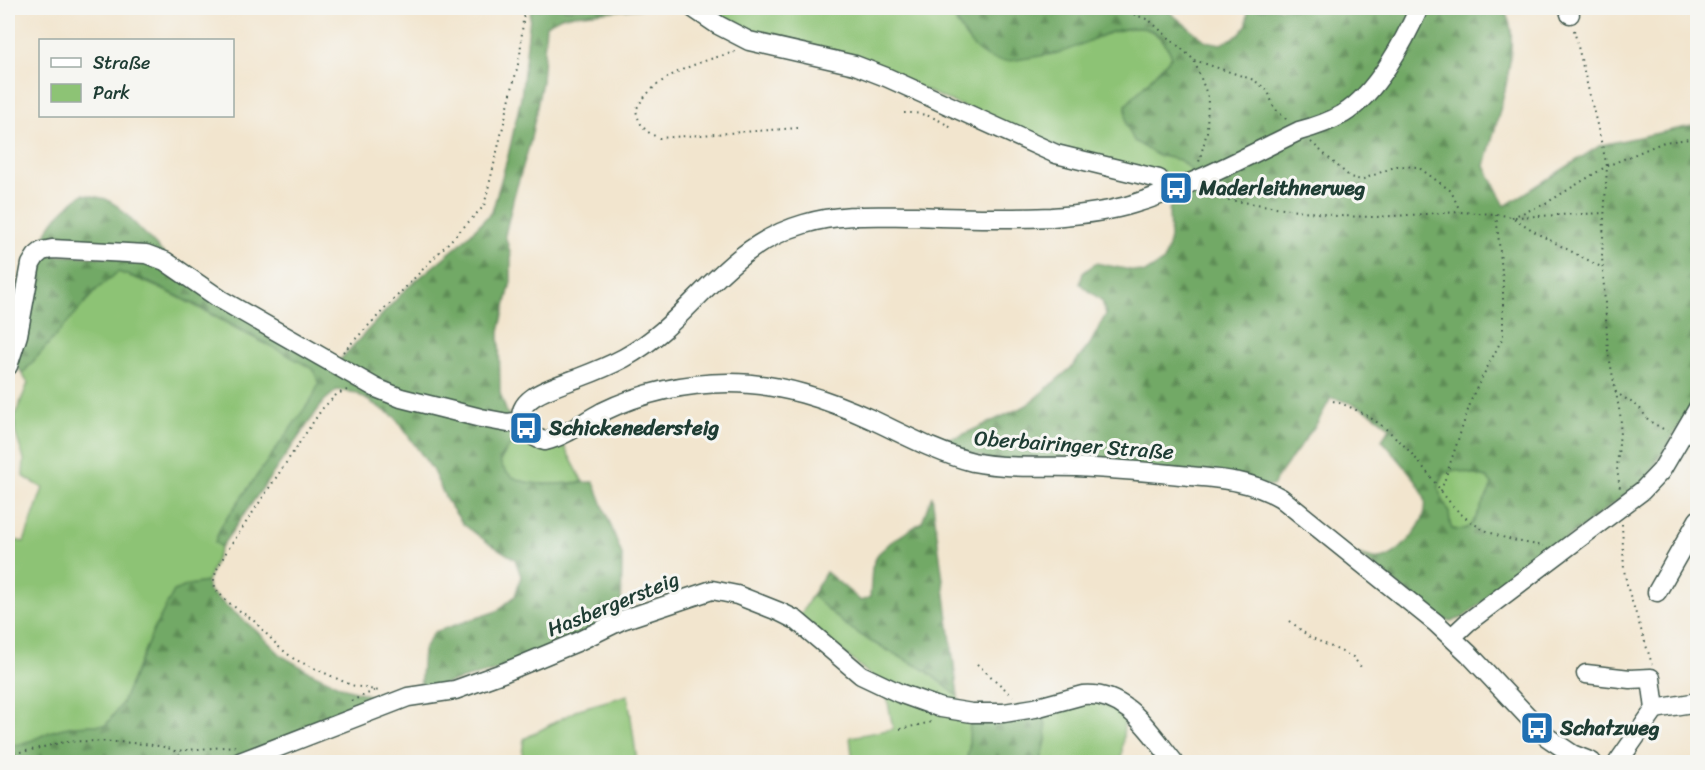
<svg xmlns="http://www.w3.org/2000/svg" width="1705" height="770" font-family="Sriracha,sans-serif">
<defs>
<pattern id="forest-firs" width="22" height="20" patternUnits="userSpaceOnUse" patternTransform="scale(1.5)"><rect width="22" height="20" fill="#72a966"/><path d="M5 1l3.5 6h-7zM16 11l3.5 6h-7z" fill="#5d8b55"/></pattern>
</defs>
<rect width="100%" height="100%" fill="#f6f6f2"/>
<filter id="ink" filterUnits="userSpaceOnUse"><feTurbulence type="fractalNoise" baseFrequency=".0167" numOctaves="2"/><feDisplacementMap in="SourceGraphic" scale="12" xChannelSelector="R" yChannelSelector="G"/><feConvolveMatrix kernelMatrix="1 2 1 2 8 2 1 2 1" color-interpolation-filters="sRGB"/></filter>
<filter id="wash" filterUnits="userSpaceOnUse"><feTurbulence type="fractalNoise" baseFrequency=".008" numOctaves="4" result="noise"/><feDisplacementMap in="SourceGraphic" scale="24" xChannelSelector="R" yChannelSelector="G"/><feGaussianBlur stdDeviation="1.35" result="paint"/><feColorMatrix in="noise" values="0 0 0 0 0 0 0 0 0 0 0 0 0 0 0 0 0 1.4 0 .05"/><feComposite in="paint" operator="in"/></filter>
<g filter="url(#wash)">
<rect width="100%" height="100%" fill="#f2e5ce"/>
<g fill="#8dc375" stroke="#568054" stroke-width="1.5">
<path d="M699 8H952L957 25 1106 34C1140 25 1154 22 1172 56L1126 105 1157 155 1180 160 1194 173 1175 182 1161 174 1085 159 908 83 761 41Z"/>
<path d="M118 272C168 288 210 315 256 339 269 346 305 360 313 370 316 373 317 379 319 383L313 397 295 424 221 526 215 542 221 547 207 582 189 585 174 591 154 629 121 705 106 725C89 725 70 725 53 731 36 737 27 746 8 745V539L24 542 43 488 23 476 24 459 15 432V416L28 383 22 374 96 290Z"/>
<path d="M523 436 562 442 583 482C557 483 510 493 500 461L507 449Z"/>
<path d="M1455 470 1487 478 1492 484C1490 492 1487 496 1483 503 1476 516 1473 534 1452 529 1448 522 1451 517 1448 510 1441 494 1433 490 1445 473Z"/>
<path d="M812 595 870 641 925 670 958 696 960 709 875 679 800 616Z"/>
<path d="M886 692 970 717 969 749 966 762H853L850 737 893 729Z"/>
<path d="M628 695 637 762H521L524 739 579 709Z"/>
<path d="M1085 698 1125 712 1121 762H1041L1046 726 1043 710Z"/>
</g>
<g fill="url(#forest-firs)" stroke="#48734d" stroke-width="1.5" fill-rule="evenodd">
<path d="M531 8H644L563 16 546 25 542 81 530 143 514 196 505 235 511 256V282L499 332 500 393 507 413 514 418 523 436 507 449 500 461C510 494 567 482 594 482L622 555 621 616 502 669 420 690 423 650 434 632 497 611 515 596 521 576 515 559 487 542 463 524 447 501 432 469 395 417 356 393 337 390 324 401 221 547 215 542 221 526 313 397 319 383 313 369 194 304 146 281 118 272 96 290 22 374 14 360 30 282 44 255 154 259 338 362 406 289 459 245 492 212 508 156 521 98Z"/>
<path d="M952 8H1164L1206 41 1221 44 1239 35 1247 24 1248 8H1504C1506 15 1510 22 1511 30 1514 73 1495 125 1485 166L1505 206 1601 145 1697 125V397L1647 478 1462 618 1453 621 1443 620 1358 554C1366 557 1376 561 1385 558 1403 551 1429 521 1425 500 1421 481 1394 455 1382 440L1390 428C1373 412 1355 402 1331 398L1317 423 1277 478 1273 486 991 460 911 433 941 439 960 436 1027 405 1072 367 1090 344 1106 314 1102 301 1080 284 1083 273 1096 263 1145 273 1164 261 1170 239 1169 210 1175 193 1194 173 1180 160 1157 155 1134 141 1126 124V105L1172 56C1167 46 1160 32 1148 29 1118 22 1089 44 1061 52 1052 55 1042 55 1034 57 1025 58 1015 61 1006 61 976 61 960 33 952 8ZM1455 470 1487 478 1492 484C1490 492 1487 496 1483 503 1476 516 1473 534 1452 529 1448 522 1451 517 1448 510 1441 494 1433 490 1445 473Z"/>
<path d="M83 194 106 199 119 207 168 258 41 246C49 221 63 209 83 194Z"/>
<path d="M932 495 958 696 925 670 870 641 844 624 812 595 826 572 861 601 870 597 872 567 878 554 891 542 922 522Z"/>
<path d="M207 582 209 591 260 634 282 656 308 671 345 688 388 701 222 762H8V745C27 746 36 737 53 731 70 725 89 725 106 725L121 705 154 629 174 591 189 585Z"/>
<path d="M1043 710 1047 737 1041 762H966L969 749 970 717Z"/>
</g>
</g>
<g filter="url(#ink)">
<g fill="none" stroke-linecap="round" stroke-linejoin="round">
<defs>
<g id="minor">
<path d="M693 8 718 25 749 41 855 65 886 77 1056 154 1159 179 1167 192"/>
<path d="M1419 8C1404 42 1376 94 1343 114 1329 122 1314 127 1299 131 1245 157 1190 187 1133 204 1108 212 1079 215 1052 217 1007 219 962 218 916 216 878 216 841 213 804 224 721 248 693 320 624 358 609 366 594 372 578 378 561 385 509 397 524 425 529 434 537 439 545 441 566 436 583 422 602 412 641 393 685 383 729 383 780 383 827 399 873 420 905 435 938 453 973 462 1007 469 1043 466 1077 467 1115 469 1153 472 1190 476 1225 479 1251 481 1281 498L1436 623 1469 654 1547 737 1572 754 1592 762"/>
<path d="M1569 8 1570 14"/>
<path d="M8 366 18 335 31 264 36 256 42 251 52 249 146 254 165 261 220 299 376 388 401 398 481 418 508 423 522 421"/>
<path d="M1657 592 1698 520"/>
<path d="M1452 637 1468 622 1642 491 1661 471 1698 408"/>
<path d="M1586 674 1630 679 1651 678 1655 709 1618 762"/>
<path d="M1655 709 1698 702"/>
<path d="M240 762 408 697 455 690 505 672 577 642 622 620 712 590 737 595 780 612 796 620 861 675 899 693 941 708 972 713H1004L1035 708 1083 695C1127 691 1150 733 1174 762"/>
</g>
</defs>
<use href="#minor" stroke="#3f564b" stroke-width="21"/>
<g stroke="#3f564b" stroke-width="2" stroke-dasharray="1.5 4.5" stroke-linecap="butt">
<path d="M1117 8 1149 20 1194 60 1208 97 1207 132 1199 162"/>
<path d="M1574 30 1607 166 1602 256 1608 351 1621 419 1617 468 1620 489"/>
<path d="M735 52C698 62 654 75 636 110 639 125 645 132 659 138L798 128"/>
<path d="M1194 60 1254 80 1268 91 1274 108 1287 120"/>
<path d="M904 113C924 112 938 118 954 130"/>
<path d="M1311 142 1350 177 1361 180 1397 166 1418 167 1451 191 1460 211"/>
<path d="M1205 194 1229 200 1337 216 1375 217 1460 212 1496 214 1512 217 1540 235 1603 268"/>
<path d="M1512 217 1543 205 1607 166 1664 142 1698 138"/>
<path d="M1515 217 1604 213"/>
<path d="M343 352 484 206 520 56 524 8"/>
<path d="M347 390 337 394 322 409 225 554 216 571 214 580 215 588 225 600 254 621 279 647 294 659 351 685 379 691"/>
<path d="M1615 392 1639 407 1649 421 1667 431"/>
<path d="M1333 401C1377 414 1405 443 1433 480 1444 495 1454 510 1470 521 1492 537 1518 542 1544 546"/>
<path d="M1441 491 1473 395 1503 337V281L1496 214"/>
<path d="M1622 524 1624 570 1628 589 1652 664"/>
<path d="M1290 621 1308 636 1353 657 1361 667"/>
<path d="M977 664 1013 696"/>
<path d="M351 701 376 690"/>
<path d="M900 729 932 722"/>
<path d="M174 751 237 746"/>
<path d="M8 752C28 754 47 744 67 742 85 740 158 742 173 750 178 753 183 759 187 762"/>
</g>
<use href="#minor" stroke="#fff" stroke-width="18"/>
</g>
</g>
<defs>
<symbol id="bus-square" viewBox="-11 -11 22 22"><rect x="-9" y="-9" width="18" height="18" rx="4" fill="#1f6fb2" stroke="#f6f6f2"/><path d="M-5-6H5V4H4V6H2V4H-2V6H-4V4H-5ZM-3.5-4V0h7V-4ZM-3.5 1.2v1.5H-2V1.2ZM2 1.2v1.5H3.5V1.2Z" fill="#fff"/></symbol>
</defs>
<g fill-rule="evenodd">
<use href="#bus-square" x="1157" y="169" width="38" height="38"/>
<use href="#bus-square" x="507" y="409" width="38" height="38"/>
<use href="#bus-square" x="1518" y="709" width="38" height="38"/>
</g>
<g text-anchor="middle" stroke-width="6" stroke-linejoin="round" paint-order="stroke">
<g font-size="21" font-weight="bold" fill="#1f3d34" stroke="#f6f6f2" text-anchor="start">
<text x="1199" y="195">Maderleithnerweg</text>
<text x="549" y="435">Schickenedersteig</text>
<text x="1560" y="735">Schatzweg</text>
</g>
<g font-size="21" fill="#1f3d34" stroke="#f6f6f2">
<text transform="translate(1074 445) rotate(4)" y="7">Oberbairinger Straße</text>
<text transform="translate(613 604) rotate(-22)" y="7">Hasbergersteig</text>
</g>
</g>
<rect width="1705" height="770" fill="none" stroke="#f6f6f2" stroke-width="30"/>
<rect x="39" y="39" width="195" height="78" fill="#f6f6f2" stroke="#a0aca6" stroke-width="1.5"/>
<rect x="51" y="58" width="30" height="9" fill="#ffffff" stroke="#a0aca6" stroke-width="1.5"/>
<text x="93" y="69" font-size="18" fill="#1f3d34">Straße</text>
<rect x="51" y="84" width="30" height="18" fill="#8dc375" stroke="#a0aca6" stroke-width="1.5"/>
<text x="93" y="99" font-size="18" fill="#1f3d34">Park</text>
</svg>
